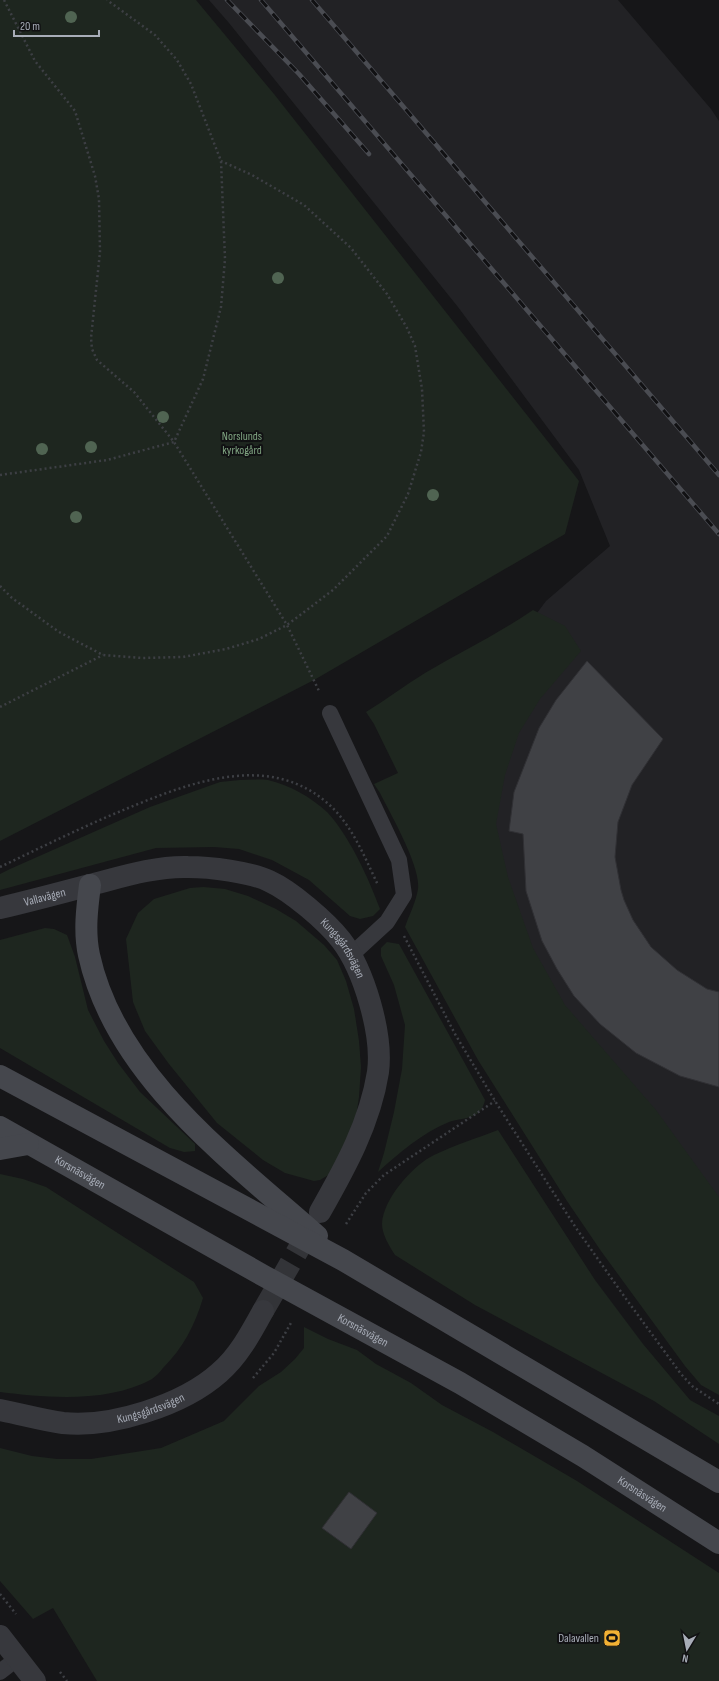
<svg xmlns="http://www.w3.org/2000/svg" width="719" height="1681" font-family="'Sofia Sans Condensed',sans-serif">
<rect width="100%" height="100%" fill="#161618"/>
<path fill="#222225" d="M209 0H618L711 109 719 121V1241L543 1016 473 831 480 689 546 601 610 546 579 470 458 307 229 23Z"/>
<g fill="#1e261f" fill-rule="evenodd">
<path d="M0 0H196L274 94 579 481 565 534 314 680 0 841Z"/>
<path d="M533 610 565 626 581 651 540 699 519 733 505 775 496 824 508 877 533 948 565 1005 656 1110 719 1197V1395L701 1385 685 1366 601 1251 567 1201 478 1060 405 927C409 915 416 902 418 889 421 867 391 815 380 793L374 784 398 773 374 724 366 712C386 700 405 685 425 673 461 652 498 634 533 610Z"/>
<path d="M240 780C249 780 259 779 268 780 289 785 311 797 327 812 349 835 369 879 380 909L373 916 360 919 350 916 309 880 272 860 239 849 214 847 156 848 0 890V874L10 869 150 807 220 782Z"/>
<path d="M203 887 225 889 248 896 276 909 296 921 324 945 337 960 346 981 354 1009 359 1041 361 1067 359 1097 352 1143 337 1170 320 1180 314 1181 285 1173 263 1160 217 1123 169 1064 145 1031 133 1002 126 939 138 913 154 899 190 888Z"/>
<path d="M45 928 54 929 67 935 75 957 88 1010 104 1041 118 1063 140 1092 195 1144V1151L184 1152 170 1148 0 1048V940Z"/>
<path d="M387 942 399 944 485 1100C484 1105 481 1112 475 1115 468 1119 457 1119 449 1122 422 1133 399 1153 378 1172L384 1153 394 1112 402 1069 405 1025 394 985 381 956V948Z"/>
<path d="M498 1130 595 1280 643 1344 690 1400 719 1416V1444L654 1401 475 1305 395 1255C389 1246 382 1234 382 1224 383 1199 413 1165 434 1155 455 1145 477 1138 498 1130Z"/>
<path d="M0 1174 23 1179 46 1187 194 1282 203 1298C195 1325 183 1348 163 1368 160 1372 156 1376 152 1379 109 1403 47 1398 0 1392Z"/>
<path d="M304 1327 328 1339 357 1350 376 1364 411 1383 442 1405 493 1432 577 1481 719 1573V1681H97L53 1608 33 1619 0 1581V1448L32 1456 57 1459H91L161 1448 224 1421 259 1386 281 1372 295 1359 304 1348ZM349 1492 377 1513 351 1549 322 1528Z"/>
</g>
<g fill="#404145" stroke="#303034">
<path d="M587 661 663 739 632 785 618 822 615 857 621 890 624 900 633 920 651 947 677 970 707 989 719 992V1087L680 1076 636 1053 600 1024 574 996 557 969 542 941 526 891 523 834 509 831 514 792 539 728 556 700Z"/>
<path d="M349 1492 377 1513 351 1549 322 1528Z"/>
</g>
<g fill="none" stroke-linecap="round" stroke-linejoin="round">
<path stroke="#333438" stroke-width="22" stroke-dasharray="22 11" stroke-linecap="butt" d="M263 1311 313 1224"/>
<g stroke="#3d3f44" stroke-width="2.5" stroke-dasharray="2 3" stroke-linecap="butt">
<path d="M4 0 35 61 75 111 95 176 99 199 100 252 91 338 92 349 97 360 134 392 174 442 287 625 320 693"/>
<path d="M0 475 107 460 174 442 203 379 221 307 225 259 221 161 191 84 177 60 155 35 107 0"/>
<path d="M0 586 12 598 59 632 103 655 143 658 183 657 226 649 259 639 287 625 333 590 387 536 408 494 421 452 424 432 422 389 415 346 407 328 387 294 351 248 304 205 252 175 221 161"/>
<path d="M0 707 103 655"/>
<path d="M0 867C40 848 80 828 121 811 184 785 264 751 325 801 351 822 364 856 378 885"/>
<path d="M404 936 455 1034 495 1101 576 1228 624 1296 681 1374 692 1386 719 1404"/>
<path d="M346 1224 366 1193 384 1175 495 1101"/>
<path d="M253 1378 274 1353 292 1321"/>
<path d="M0 1594 16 1614"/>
<path d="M60 1672 67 1681"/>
</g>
<g stroke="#37383d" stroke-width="16">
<path d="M330 713 399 860 404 895 387 922 350 956"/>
<path d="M0 1672 18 1658"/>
</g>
<g stroke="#37383d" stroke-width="22">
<path id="s1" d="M0 908C30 901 60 893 90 885 121 877 155 866 188 867 210 867 250 872 269 881 291 891 326 921 341 940 364 970 383 1034 378 1072 370 1123 345 1168 320 1212"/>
<path id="s2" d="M0 1410C21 1414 42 1420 63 1423 111 1428 183 1405 219 1373 238 1357 251 1333 263 1311"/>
<path d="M0 1636 35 1681"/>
</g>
<g stroke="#45474d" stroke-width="22">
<path d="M90 885C87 908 84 932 89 955 115 1075 230 1159 317 1236"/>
<path d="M0 1076 343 1260 719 1482"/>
<path id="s3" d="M0 1127 264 1276 460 1383 583 1456 719 1543"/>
<path d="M0 1149 28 1144"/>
</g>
<defs>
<g id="rail">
<path d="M227 0 299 74 369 154"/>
<path d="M261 0 719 534"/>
<path d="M312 0 719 475"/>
</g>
</defs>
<use href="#rail" stroke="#4a4c52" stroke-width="4.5"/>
<use href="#rail" stroke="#111113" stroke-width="3" stroke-dasharray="9" stroke-linecap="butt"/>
</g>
<g fill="#506452">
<circle cx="71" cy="17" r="6"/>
<circle cx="278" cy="278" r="6"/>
<circle cx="163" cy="417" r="6"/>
<circle cx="91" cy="447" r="6"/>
<circle cx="42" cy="449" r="6"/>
<circle cx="433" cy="495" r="6"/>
<circle cx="76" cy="517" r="6"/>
</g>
<defs>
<symbol id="stadium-square" viewBox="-11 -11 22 22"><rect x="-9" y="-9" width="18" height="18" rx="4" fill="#f2b134" stroke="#111113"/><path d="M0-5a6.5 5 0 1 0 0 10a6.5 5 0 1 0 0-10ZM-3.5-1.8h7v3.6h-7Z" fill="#111"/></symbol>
</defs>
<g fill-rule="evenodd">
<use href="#stadium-square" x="602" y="1628" width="20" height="20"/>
</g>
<g text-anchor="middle" stroke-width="4" stroke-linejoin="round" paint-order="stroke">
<g font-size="12" fill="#7fa381" stroke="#111113">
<text x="242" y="440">Norslunds<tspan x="242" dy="14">kyrkogård</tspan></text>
</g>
<g font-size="12" fill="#a8adb8" stroke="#111113">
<text dy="4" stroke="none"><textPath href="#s1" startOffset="46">Vallavägen</textPath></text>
<text dy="4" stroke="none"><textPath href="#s1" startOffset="377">Kungsgårdsvägen</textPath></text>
<text dy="4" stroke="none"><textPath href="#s3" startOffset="92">Korsnäsvägen</textPath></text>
<text dy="4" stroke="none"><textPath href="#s3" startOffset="416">Korsnäsvägen</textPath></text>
<text dy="4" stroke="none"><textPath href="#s2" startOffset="154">Kungsgårdsvägen</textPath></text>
<text dy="4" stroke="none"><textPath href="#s3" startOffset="740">Korsnäsvägen</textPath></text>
</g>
<g font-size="12" fill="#a8adb8" stroke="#111113" text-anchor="end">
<text x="599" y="1642">Dalavallen</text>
</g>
</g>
<g transform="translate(687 1649) rotate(190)" stroke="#111113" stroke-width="3" paint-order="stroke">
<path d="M0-3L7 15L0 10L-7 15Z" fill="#a8adb8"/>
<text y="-6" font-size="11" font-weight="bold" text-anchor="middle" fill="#a8adb8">N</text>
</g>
<path d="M14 30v6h85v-6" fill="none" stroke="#a8adb8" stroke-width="2"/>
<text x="20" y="30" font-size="12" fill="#a8adb8" stroke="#111113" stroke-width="3" paint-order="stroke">20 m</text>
</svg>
